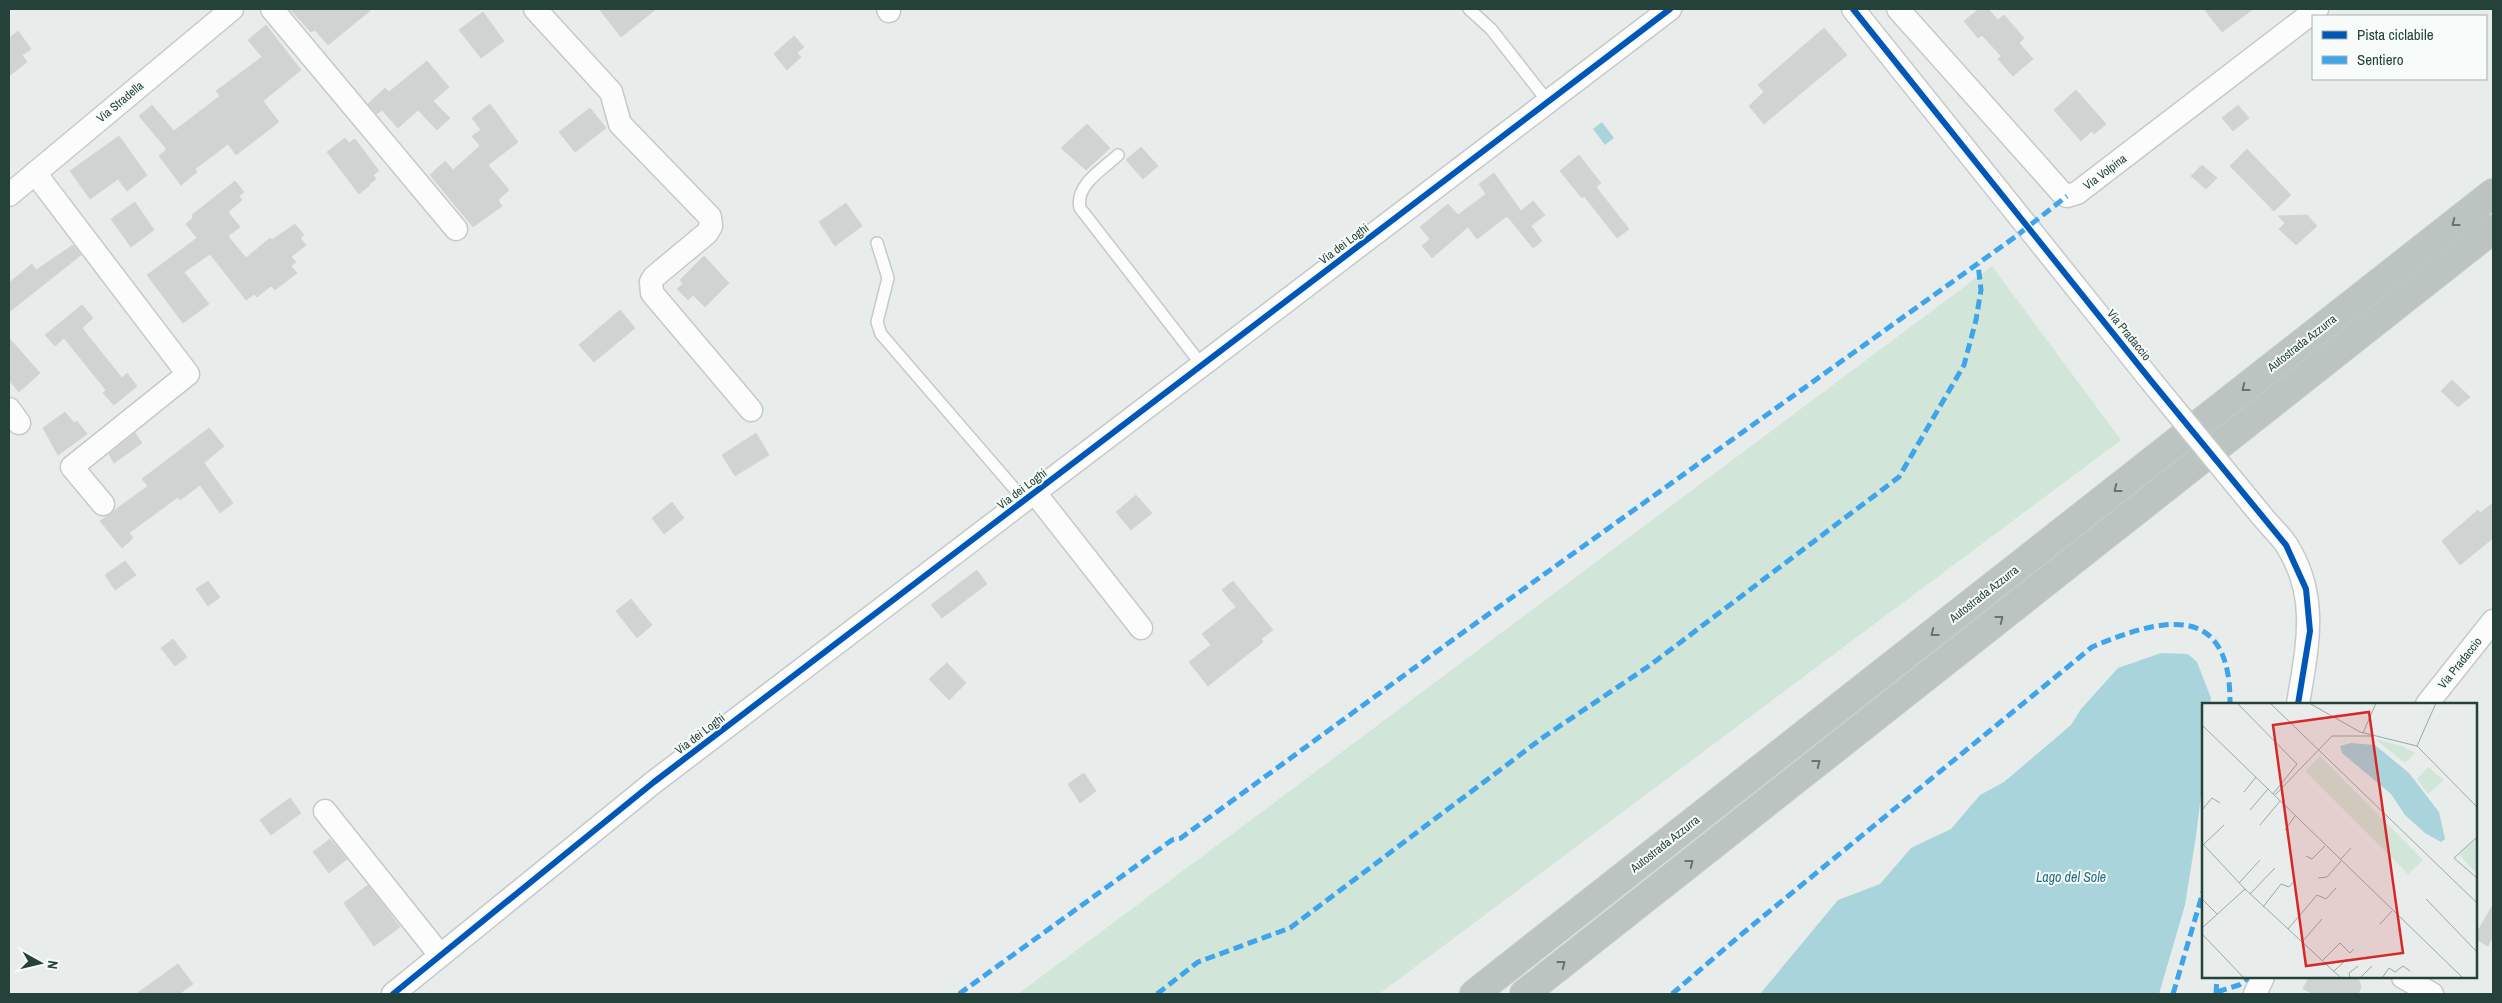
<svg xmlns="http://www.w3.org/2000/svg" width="2502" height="1003" font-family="'Archivo Narrow',sans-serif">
<rect width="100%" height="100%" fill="#e8edeb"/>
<path fill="#d1e6d8" d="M1992 266 2121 440 1379 994H1018Z"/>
<g fill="#a9d4db">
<path d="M1602 122 1614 138 1605 145 1593 129Z"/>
<path d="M2161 653 2188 654 2197 662 2211 698 2210 704H2203V779L2196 836 2185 905 2159 994H1760L1838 900 1880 884 1911 848 1951 829 1980 795 2004 782 2071 725 2081 709 2118 668Z"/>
</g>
<g fill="#cfd4d2" stroke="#d1d6d4">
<path d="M290 9H372L328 45 315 30 311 32Z"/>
<path d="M599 9H656L621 37Z"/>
<path d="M1979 9H1988L1998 20 2004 15 2024 38 2019 43 2033 59 2013 76 1998 59 2001 56 1982 35 1978 38 1964 21Z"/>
<path d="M2204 9H2253L2222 32Z"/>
<path d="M483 12 504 41 481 58 459 30Z"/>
<path d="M266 25 301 70 263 101 279 122 236 155 228 144 195 169 197 172 181 185 159 156 166 150 165 147 139 116 152 105 174 131 220 96 216 91 262 57 248 40Z"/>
<path d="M1824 28 1847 55 1764 124 1749 106 1764 92 1758 85Z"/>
<path d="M18 31 31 49 22 55 27 62 9 76V38Z"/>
<path d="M794 36 804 47 797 53 801 57 787 70 774 54Z"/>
<path d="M427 61 449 87 433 101 450 118 437 130 418 110 398 128 382 110 377 114 368 104 385 88 389 92Z"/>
<path d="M2076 90 2106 124 2094 134 2092 131 2081 141 2054 110Z"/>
<path d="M490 104 518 142 488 165 509 190 498 200 502 206 473 227 430 175 445 161 453 170 480 146 472 136 481 130 472 118Z"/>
<path d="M2238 105 2249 118 2233 131 2222 118Z"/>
<path d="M590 108 606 128 575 152 559 132Z"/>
<path d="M1087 124 1110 148 1086 170 1061 148Z"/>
<path d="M119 136 147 175 127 191 118 179 90 199 70 171Z"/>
<path d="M345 138 349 143 355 139 379 171 373 175 376 179 369 184 370 185 359 194 327 152Z"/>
<path d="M1141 147 1158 166 1143 179 1126 160Z"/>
<path d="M2247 149 2291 195 2274 211 2230 166Z"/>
<path d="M1579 155 1601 183 1596 187 1629 229 1617 238 1584 196 1582 198 1560 171Z"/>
<path d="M2202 165 2217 178 2206 189 2191 176Z"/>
<path d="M1494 173 1521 211 1533 201 1545 215 1531 226 1542 241 1533 248 1507 216 1477 239 1468 227 1432 258 1422 246 1430 239 1420 227 1448 204 1458 215 1486 194 1479 184Z"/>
<path d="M235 181 244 192 239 196 242 200 228 212 240 227 228 236 246 258 270 238 272 240 295 224 304 235 300 238 306 245 291 257 296 262 291 266 297 273 275 290 271 286 257 297 254 294 246 300 210 254 184 272 209 304 183 323 147 275 197 238 186 224 193 218 192 215Z"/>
<path d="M135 202 154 230 131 247 111 219Z"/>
<path d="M846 203 862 226 835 246 819 222Z"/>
<path d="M2307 215 2317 226 2296 245 2279 229 2285 223 2278 216Z"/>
<path d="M73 245 81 255 9 312V283L32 264 36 270Z"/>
<path d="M704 256 729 283 705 307 693 295 688 300 677 289 683 284 680 280Z"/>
<path d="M82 305 93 318 82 328 122 378 127 373 137 386 114 405 103 393 106 390 64 338 55 346 45 335Z"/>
<path d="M620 310 635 328 594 362 579 345Z"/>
<path d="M9 338 40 373 19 392 9 380Z"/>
<path d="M2452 380 2470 397 2458 407 2441 391Z"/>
<path d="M65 412 74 423 77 421 87 434 58 455 43 428Z"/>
<path d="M209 428 224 446 204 463 233 503 220 513 200 485 180 500 178 497 129 533 133 538 122 548 100 521 148 486 142 479Z"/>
<path d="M135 433 142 443 114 463 109 454Z"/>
<path d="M756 433 769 455 735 476 722 455Z"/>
<path d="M1136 495 1152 513 1131 530 1116 512Z"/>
<path d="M672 502 684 518 664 534 652 518Z"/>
<path d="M2493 503V538L2460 565 2442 541 2478 510 2480 513Z"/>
<path d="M125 561 136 575 115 590 105 575Z"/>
<path d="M977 570 987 584 942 618 931 605Z"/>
<path d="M208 581 220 597 208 606 196 589Z"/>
<path d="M1233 581 1273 630 1261 639 1263 642 1208 686 1189 662 1211 645 1202 634 1236 607 1222 590Z"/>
<path d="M631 599 652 625 637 638 616 611Z"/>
<path d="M173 639 187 657 175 666 161 648Z"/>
<path d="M947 663 966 683 949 700 929 679Z"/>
<path d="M1084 773 1096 791 1080 803 1068 784Z"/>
<path d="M290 798 301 813 271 835 260 820Z"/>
<path d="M330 839 347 859 329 873 313 852Z"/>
<path d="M368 885 400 927 374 946 344 903Z"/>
<path d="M2493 905V936L2488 946 2476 939V934Z"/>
<path d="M178 964 193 984 179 994H136Z"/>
<path d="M2309 977H2358L2361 987 2358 994H2314L2303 989Z"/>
</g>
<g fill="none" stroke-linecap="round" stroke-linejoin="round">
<defs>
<g id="service">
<path d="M1469 9 1491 29 1549 103"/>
<path d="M1118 155C1102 170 1075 185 1080 208L1201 364"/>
<path d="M877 243 888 278 877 322 881 334 1025 501"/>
</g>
<g id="minor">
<path d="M272 9 456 229"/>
<path d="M535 9 611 92 620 124 710 217 711 226 707 233 654 277 651 282 652 293 751 410"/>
<path d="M888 9 889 11"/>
<path d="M1853 9 2152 382"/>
<path d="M1898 9 2062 193 2067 196 2077 193 2317 9"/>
<path d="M35 173 188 374 72 467 103 504"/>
<path d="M9 195 232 9"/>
<path d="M9 409 19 423"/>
<path d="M1035 493 1141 628"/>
<path d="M2261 515C2269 525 2279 534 2286 544 2320 597 2307 647 2298 704"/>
<path d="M2427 704 2493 621"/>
<path d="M325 811 440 955"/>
<path d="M2403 977 2432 994"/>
<path d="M393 994 654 782 1670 9"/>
<path d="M2255 994 2263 977"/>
</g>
<g id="motorway">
<path d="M1474 994 2493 193"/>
<path d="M1524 994 2493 229"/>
</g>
</defs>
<use href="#service" stroke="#c5cac8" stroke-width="14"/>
<use href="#minor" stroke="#c5cac8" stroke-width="25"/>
<use href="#motorway" stroke="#c3ccc9" stroke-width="30"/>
<use href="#service" stroke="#fcfcfc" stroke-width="11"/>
<use href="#minor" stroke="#fcfcfc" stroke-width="22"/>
<use href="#motorway" stroke="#bcc4c2" stroke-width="28"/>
<defs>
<path id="minor-bridge" d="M2152 382 2261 515"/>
</defs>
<use href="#minor-bridge" stroke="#c5cac8" stroke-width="25" stroke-linecap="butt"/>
<use href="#minor-bridge" stroke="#fcfcfc" stroke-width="22"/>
<g stroke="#3ea4ec" stroke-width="5" stroke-dasharray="10 5" stroke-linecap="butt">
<path d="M2217 992 2239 985 2248 978"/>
<path d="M959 994 1172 840 1181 838 1458 636 2015 237 2067 196"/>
<path d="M1157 994 1198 962 1290 928 1545 736 1649 666 1899 477 1964 365 1976 320 1981 290 1978 264"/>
<path d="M1672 994 1743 933 2092 647C2163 617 2231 601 2230 704"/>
<path d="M2173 994 2203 892"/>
<path d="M2216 994 2217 977"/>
</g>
<defs>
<g id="cycleway">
<path d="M1853 9 2152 382 2286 545 2306 589 2310 631 2298 704"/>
<path d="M393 994 654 782 1670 9"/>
</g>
</defs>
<use href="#cycleway" stroke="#f7fbf9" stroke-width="9"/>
<use href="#cycleway" stroke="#0057b8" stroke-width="6"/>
</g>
<defs><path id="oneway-chevron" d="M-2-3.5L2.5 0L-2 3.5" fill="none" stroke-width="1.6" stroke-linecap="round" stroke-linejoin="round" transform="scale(1.25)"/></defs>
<g stroke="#617670">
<use href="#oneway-chevron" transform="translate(2455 223) rotate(142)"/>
<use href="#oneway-chevron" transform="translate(2245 388) rotate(142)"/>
<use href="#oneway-chevron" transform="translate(2117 489) rotate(142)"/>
<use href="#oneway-chevron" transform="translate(2000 619) rotate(-38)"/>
<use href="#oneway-chevron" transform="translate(1934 633) rotate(142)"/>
<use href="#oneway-chevron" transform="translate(1817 763) rotate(-38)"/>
<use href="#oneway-chevron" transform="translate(1690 863) rotate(-38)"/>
<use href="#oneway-chevron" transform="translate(1562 964) rotate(-38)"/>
</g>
<g text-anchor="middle" stroke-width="4" stroke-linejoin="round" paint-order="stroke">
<g font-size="12" fill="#24423a" stroke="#f7fbf9">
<text transform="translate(120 102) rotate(-40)" y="4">Via Stradella</text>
<text transform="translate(2105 172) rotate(-37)" y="4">Via Volpina</text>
<text transform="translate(1344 244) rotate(-37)" y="4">Via dei Loghi</text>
<text transform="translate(2129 335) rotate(51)" y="4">Via Pradaccio</text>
<text transform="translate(2302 343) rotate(-38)" y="4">Autostrada Azzurra</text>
<text transform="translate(1022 489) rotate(-37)" y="4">Via dei Loghi</text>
<text transform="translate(1984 594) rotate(-38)" y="4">Autostrada Azzurra</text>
<text transform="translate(2460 663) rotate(-51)" y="4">Via Pradaccio</text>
<text transform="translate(700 734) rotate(-37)" y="4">Via dei Loghi</text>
<text transform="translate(1665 844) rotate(-38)" y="4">Autostrada Azzurra</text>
</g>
<g font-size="14" font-style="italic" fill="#1c6f80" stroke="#f7fbf9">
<text x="2071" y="882">Lago del Sole</text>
</g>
</g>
<g transform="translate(2202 703)">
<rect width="275" height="275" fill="#e8edeb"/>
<path d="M173 36 200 43 213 50 203 60ZM118 53 221 157 206 171 103 68ZM226 64 242 77 226 91 215 76ZM275 135V171L257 151Z" fill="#d1e6d8"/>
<path d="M149 40 173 42 207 70 237 109 243 136 239 139 223 130 203 112 189 91 140 50 138 43Z" fill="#a9d4db"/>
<path fill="none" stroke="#9aa9a4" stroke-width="1" d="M35 0 95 61 71 91M68 0 275 200M107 0 158 29 215 43 275 104M0 22 261 275M161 30 174 0M215 43 234 0M42 89 54 74M73 92 130 33H169M0 107 10 95 18 100M48 107 66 86M58 122 78 98M83 127 93 113M275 134 252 155 275 175M0 140 43 186 139 275M1 142 22 122M104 153 110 156 123 143M138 157 149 145M116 175 125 174 139 158M37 180 58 157M48 191 73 165M0 196 15 211M224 196 275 249M61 204 79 181 87 184 93 177M178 221 190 208M0 225 43 186M86 226 115 192 124 196 134 185M0 231 42 275M100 239 120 216M121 257 138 240 148 250 152 246M132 268 145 256M148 275 147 270 156 263M158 275 170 263M180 275 187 265 193 269 201 263 208 268"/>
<path fill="#d62828" fill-opacity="0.15" stroke="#d62828" stroke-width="2.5" d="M167 9 201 250 104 263 71 22Z"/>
<rect width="275" height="275" fill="none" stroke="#24423a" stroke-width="2.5"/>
</g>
<rect width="2502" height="1003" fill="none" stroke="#24423a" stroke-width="20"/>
<rect x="2312" y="15" width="175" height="65" fill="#f7fbf9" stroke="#a3b1ad"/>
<rect x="2322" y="31" width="25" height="8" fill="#0057b8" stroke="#a3b1ad"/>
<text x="2357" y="40" font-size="15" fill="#24423a">Pista ciclabile</text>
<rect x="2322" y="56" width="25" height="8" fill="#3ea4ec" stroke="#a3b1ad"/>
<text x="2357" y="65" font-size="15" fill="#24423a">Sentiero</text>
<g transform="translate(40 963) rotate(98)" stroke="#f7fbf9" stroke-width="4" paint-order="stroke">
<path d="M0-4L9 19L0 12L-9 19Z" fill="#24423a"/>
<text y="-8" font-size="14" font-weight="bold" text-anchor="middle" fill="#24423a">N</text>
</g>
</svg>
